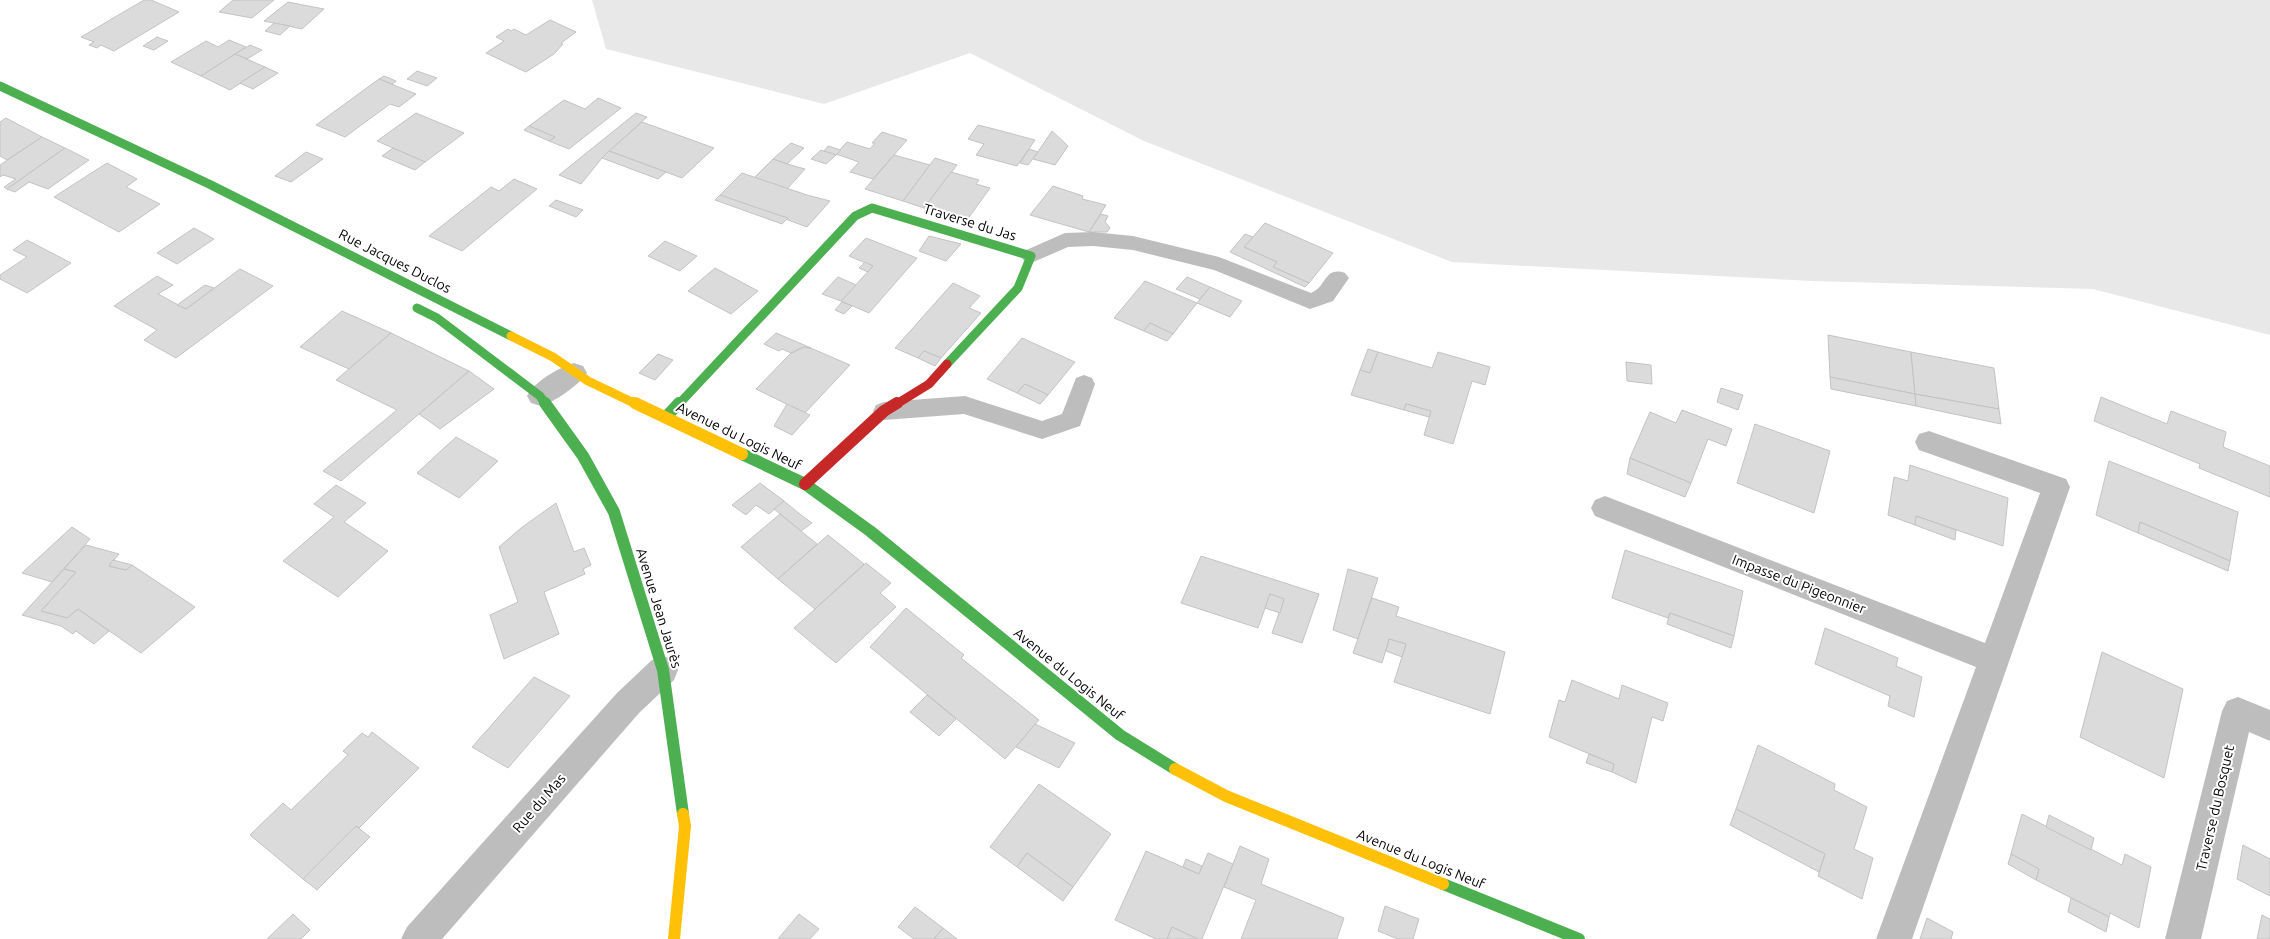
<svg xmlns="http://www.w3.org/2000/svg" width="2270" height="939" font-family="Ubuntu,sans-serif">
<rect width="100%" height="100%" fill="#fff"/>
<path fill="#e8e8e8" d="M592 0H2270V335L2093 289 1813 281 1452 262 1144 141 970 53 824 104 606 49Z"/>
<g fill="#dbdbdb" stroke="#c3c3c3">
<path d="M144 0H151L179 12 114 51 101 45 97 48 89 45 94 42 81 37Z"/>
<path d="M233 0H274L252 18 219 12Z"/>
<path d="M288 2 293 3 324 9 302 29 264 21Z"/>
<path d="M550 20 576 32 561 43 563 44 554 54 526 72 486 53 504 41 496 37 508 29 511 31 514 29 526 35Z"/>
<path d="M274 23 290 26 280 35 265 31Z"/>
<path d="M157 37 168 41 154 50 143 46Z"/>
<path d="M229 40 246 47 201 76 171 62 206 41 218 47Z"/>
<path d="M250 45 262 50 247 59 235 54Z"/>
<path d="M235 54 265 67 230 90 201 76Z"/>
<path d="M265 67 278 73 253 89 240 83Z"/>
<path d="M417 71 437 78 427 86 407 79Z"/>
<path d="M384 76 396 81 392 84 379 79Z"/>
<path d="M379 79 416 94 399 107 390 104 345 137 316 125Z"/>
<path d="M598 98 621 108 569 149 549 141 555 137 529 126 564 100 585 109Z"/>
<path d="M416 113 464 133 425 162 377 141Z"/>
<path d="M636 113 647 117 602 158 581 184 559 175Z"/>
<path d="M6 118 42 137 7 160 0 156V122Z"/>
<path d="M642 122 714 148 682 178 609 151Z"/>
<path d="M978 125 994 129 1035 140 1017 166 976 155 984 144 968 139Z"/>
<path d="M529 126 555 137 549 141 524 130Z"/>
<path d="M1052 131 1068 146 1055 165 1033 159Z"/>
<path d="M882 132 907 140 873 179 850 172 859 162 836 154 847 142 870 149 875 143H872Z"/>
<path d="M42 137 65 148 7 189 4 187 16 179 3 175 0 177V165Z"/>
<path d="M791 143 804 148 787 164 773 159Z"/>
<path d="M828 146 841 150 836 155 824 151Z"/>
<path d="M65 148 89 160 48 189 29 182 15 192 7 189Z"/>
<path d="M393 148 425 162 415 170 382 156Z"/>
<path d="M1029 149 1038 152 1028 165 1020 163Z"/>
<path d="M821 150 836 155 826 164 811 159Z"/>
<path d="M609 151 666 172 658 179 602 158Z"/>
<path d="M306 152 323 159 291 182 275 176Z"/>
<path d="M894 155 930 165 903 201 865 189Z"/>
<path d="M935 158 957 165 924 208 903 201Z"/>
<path d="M773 159 787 164 805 169 787 189 754 178Z"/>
<path d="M107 163 137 179 126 187 160 204 119 232 54 197Z"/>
<path d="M951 172 979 180 976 184 990 188 967 220 924 208Z"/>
<path d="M742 173 807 195 830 201 807 227 720 195Z"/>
<path d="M514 179 537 189 462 251 429 236 491 187 499 191Z"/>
<path d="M1053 186 1083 196 1082 199 1106 205 1089 232 1030 215Z"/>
<path d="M720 195 758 208 788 218 782 224 715 200Z"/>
<path d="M556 200 583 210 576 217 549 206Z"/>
<path d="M1101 214 1108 216 1105 222 1110 228 1107 232H1089Z"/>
<path d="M1265 223 1333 253 1309 283 1273 267 1277 262 1244 247Z"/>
<path d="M194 228 214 239 177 264 157 253Z"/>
<path d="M1245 234 1253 237 1244 247 1277 262 1273 267 1309 283 1305 287 1230 252Z"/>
<path d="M929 236 961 244 946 261 919 251Z"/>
<path d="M866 238 917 258 869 313 841 301 873 266 849 256Z"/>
<path d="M27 240 71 263 27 293 0 279V275L27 257 13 250Z"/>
<path d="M665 241 697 256 680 271 648 256Z"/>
<path d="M865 262 873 266 868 272 859 268Z"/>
<path d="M715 268 758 291 731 314 688 291Z"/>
<path d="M240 269 273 286 176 358 144 340 157 330 114 306 157 276 173 285 158 294 186 309Z"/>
<path d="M838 277 856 285 841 301 822 294Z"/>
<path d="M1187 277 1210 287 1200 299 1176 289Z"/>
<path d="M1145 281 1197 303 1173 334 1150 323 1144 331 1114 318Z"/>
<path d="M953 283 980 296 969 308 981 313 941 358 924 351 918 358 895 348Z"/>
<path d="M205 285 214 288 186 309 177 305Z"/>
<path d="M1210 287 1242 301 1230 317 1197 303Z"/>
<path d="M842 302 852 306 844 314 835 310Z"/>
<path d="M342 311 391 333 349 369 300 347Z"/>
<path d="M1150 323 1173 334 1167 341 1144 331Z"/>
<path d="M391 333 469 371 341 481 323 471 397 410 336 380Z"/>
<path d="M776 333 811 348H801L791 353 782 349 779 351 764 344Z"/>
<path d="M1828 335 1911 352 1915 394 1830 377Z"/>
<path d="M1022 338 1075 362 1048 395 1025 384 1017 393 987 379Z"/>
<path d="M804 347 813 349 850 365 805 413 756 389 790 354Z"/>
<path d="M1368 349 1378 352 1370 373 1360 370Z"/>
<path d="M924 351 941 358 935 366 918 358Z"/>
<path d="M1378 352 1432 368 1438 352 1490 367 1485 385 1472 381 1453 444 1424 435 1431 411 1406 404 1404 410 1351 395 1360 370 1370 373Z"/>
<path d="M1911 352 1994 368 1999 409 1915 394Z"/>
<path d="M658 354 673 360 655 380 639 373Z"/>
<path d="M1626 362 1651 365 1652 384 1627 381Z"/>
<path d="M469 371 494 389 440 429 419 414Z"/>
<path d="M1830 377 1915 394 1916 406 1831 389Z"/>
<path d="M1025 384 1048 395 1040 404 1017 393Z"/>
<path d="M1721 388 1743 395 1738 410 1717 402Z"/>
<path d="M1915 394 1999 409 2001 424 1916 406Z"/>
<path d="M2101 397 2167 424 2171 411 2226 432 2223 447 2270 466V497L2199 468 2200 464 2094 421Z"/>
<path d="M787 404 810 415 792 435 774 426Z"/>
<path d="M1406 404 1431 411 1429 417 1404 410Z"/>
<path d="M1682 410 1732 429 1726 446 1708 439 1691 483 1630 458 1650 412 1676 423Z"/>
<path d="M1755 424 1830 451 1814 513 1737 483Z"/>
<path d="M456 437 498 461 459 498 417 473Z"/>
<path d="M1630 458 1691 483 1685 497 1627 474Z"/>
<path d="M2109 461 2238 512 2230 561 2140 522 2138 533 2096 515Z"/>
<path d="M1910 465 2008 498 2003 546 1916 516 1915 525 1888 515 1894 477 1908 481Z"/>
<path d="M760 483 784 501 769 514 756 505 746 515 732 505Z"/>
<path d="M336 485 366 503 344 522 388 551 338 597 283 561 334 517 314 504Z"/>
<path d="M784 501 801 515 812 523 801 531 774 509Z"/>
<path d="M556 503 574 552 584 548 591 565 583 569 585 574 544 592 559 634 504 659 490 615 518 602 499 547 521 528Z"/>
<path d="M780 514 817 544 778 579 741 547Z"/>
<path d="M1916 516 1956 530 1955 540 1915 525Z"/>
<path d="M2140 522 2230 561 2228 571 2138 533Z"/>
<path d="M72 527 90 539 52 582 22 573Z"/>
<path d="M828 535 864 564 815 609 778 579Z"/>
<path d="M86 545 119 554 109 566 126 570 132 565 195 607 141 653 78 609 67 618 41 611 76 572 64 569Z"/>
<path d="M1625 550 1743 591 1734 636 1670 613 1668 618 1612 598Z"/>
<path d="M1201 556 1319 594 1302 643 1272 633 1284 599 1270 594 1258 628 1181 603Z"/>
<path d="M113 560 132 565 126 570 109 566Z"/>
<path d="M866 563 891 583 880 593 896 607 836 663 794 628Z"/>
<path d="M64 569 76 572 41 611 67 618 78 609 109 631 94 644 76 631 73 634 61 626 22 615Z"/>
<path d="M1348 569 1378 578 1358 639 1333 630Z"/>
<path d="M1270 594 1284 599 1280 613 1265 608Z"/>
<path d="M1372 598 1399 607 1396 616 1505 652 1490 714 1394 682 1406 644 1389 639 1382 663 1353 653Z"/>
<path d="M906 608 964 655 961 658 1039 720 1005 759 870 647Z"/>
<path d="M1670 613 1734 636 1731 648 1667 624Z"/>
<path d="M1825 628 1898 658 1896 666 1922 677 1914 717 1888 706 1890 696 1815 664Z"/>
<path d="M1389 639 1406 644 1402 657 1386 651Z"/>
<path d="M2102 652 2183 689 2164 778 2080 737Z"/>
<path d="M534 677 570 696 508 768 472 747Z"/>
<path d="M1572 680 1619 699 1622 685 1668 703 1663 721 1652 717 1636 783 1612 772 1614 764 1549 737 1559 700 1565 702Z"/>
<path d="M927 695 956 719 939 736 910 712Z"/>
<path d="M1035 724 1075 743 1059 768 1016 747Z"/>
<path d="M372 732 419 768 359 828 356 826 303 879 250 835 283 803 291 810 348 755 343 751 362 733 368 737Z"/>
<path d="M1758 745 1835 784 1834 790 1867 807 1854 849 1873 858 1862 899 1818 876 1825 854 1736 809Z"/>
<path d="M1589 754 1614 764 1612 772 1586 763Z"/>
<path d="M1039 784 1111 834 1073 887 1027 853 1017 867 990 847Z"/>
<path d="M1736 809 1825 854 1819 872 1730 825Z"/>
<path d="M2022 814 2122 865 2125 854 2151 867 2139 928 2110 913 2109 917 2036 880 2039 869 2011 854Z"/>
<path d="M2049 815 2094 838 2091 850 2046 827Z"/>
<path d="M356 826 370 837 317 890 303 879Z"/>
<path d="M2243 845 2270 859V896L2237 879Z"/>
<path d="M1240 846 1269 859 1261 884 1344 918 1337 939H1241L1256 900 1224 887Z"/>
<path d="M1146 851 1199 874 1208 853 1233 864 1202 939H1198L1172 927 1167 939H1156L1115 920Z"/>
<path d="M1027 853 1073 887 1063 901 1017 867Z"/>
<path d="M2011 854 2039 869 2036 880 2008 864Z"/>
<path d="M1186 859 1202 866 1199 874 1183 867Z"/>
<path d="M2071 898 2109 917 2106 932 2068 912Z"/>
<path d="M1385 906 1419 919 1413 939H1398L1378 931Z"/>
<path d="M915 907 943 928 934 939H914L898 927Z"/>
<path d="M293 914 310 930 301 939H267Z"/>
<path d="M799 914 819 929 810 939H778Z"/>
<path d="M2262 915 2270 919V939H2257Z"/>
<path d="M1927 918 1953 932 1951 939H1920Z"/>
<path d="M1172 927 1198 939H1167Z"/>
<path d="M943 928 957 939H934Z"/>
</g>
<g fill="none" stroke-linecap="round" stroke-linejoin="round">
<g fill="#bdbdbd" fill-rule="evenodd">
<path d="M1093 232 1133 236 1219 257 1311 293C1327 287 1324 266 1345 273L1349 278 1333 301 1310 309 1214 270 1133 250 1093 246 1068 247 1031 263 1024 261 1021 256 1024 251 1065 233Z"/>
<path d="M1084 375 1092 378 1095 384 1080 426 1042 439 964 414 884 420 876 417 873 411 876 405 884 402 965 396 1042 421 1062 414 1076 378Z"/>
</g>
<g fill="#bdbdbd" fill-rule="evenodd">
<path d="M574 363 583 366 587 373C581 383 554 403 542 405 538 406 535 404 531 403L527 396C535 381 558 368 574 363Z"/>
<path d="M1929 431 2066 479 2070 487 1912 939H1876L1976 667 1595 516 1591 508 1595 500 1605 496 1985 643 2040 493 1919 450 1915 442 1919 434Z"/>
<path d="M663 656 674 660 678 670 674 680 639 713 442 939H401L407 927 617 693 652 660Z"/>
<path d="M2238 697 2270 710V741L2249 732 2201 939H2165L2222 711 2227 701Z"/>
</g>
<g stroke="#4caf50" stroke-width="9">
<path d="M0 86 209 184 511 336"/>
<path d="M417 308 437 318 540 396 546 405"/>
<path d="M678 405 855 216 872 208 1031 256 1018 288 947 364"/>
</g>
<g stroke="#4caf50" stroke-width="12">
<path d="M545 403 583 456 614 512 663 670 683 814"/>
<path d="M666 417 679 403"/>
<path d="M742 454 805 484 870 531 1120 735 1175 769"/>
<path d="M1443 884 1579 939"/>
</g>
<path stroke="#ffc107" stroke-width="9" d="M511 336 553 357 588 381 638 405"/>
<g stroke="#ffc107" stroke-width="12">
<path d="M635 403 742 454"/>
<path d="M1175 769 1226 796 1443 884"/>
<path d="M674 939 685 826 683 814"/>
</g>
<path stroke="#c62828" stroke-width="9" d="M895 405 929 384 947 364"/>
<path stroke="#c62828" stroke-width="12" d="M805 484 884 411 897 403"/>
</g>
<g text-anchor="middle" stroke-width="4" stroke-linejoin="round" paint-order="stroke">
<g font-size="14" fill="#000" stroke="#fff">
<text transform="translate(970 222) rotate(17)" y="5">Traverse du Jas</text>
<text transform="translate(395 261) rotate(27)" y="5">Rue Jacques Duclos</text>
<text transform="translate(739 436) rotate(26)" y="5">Avenue du Logis Neuf</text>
<text transform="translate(1799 584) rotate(21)" y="5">Impasse du Pigeonnier</text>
<text transform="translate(659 608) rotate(73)" y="5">Avenue Jean Jaurès</text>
<text transform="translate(1069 674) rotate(39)" y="5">Avenue du Logis Neuf</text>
<text transform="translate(539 803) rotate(-49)" y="5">Rue du Mas</text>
<text transform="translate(2215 808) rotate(-77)" y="5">Traverse du Bosquet</text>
<text transform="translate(1421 859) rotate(22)" y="5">Avenue du Logis Neuf</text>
</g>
</g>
</svg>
